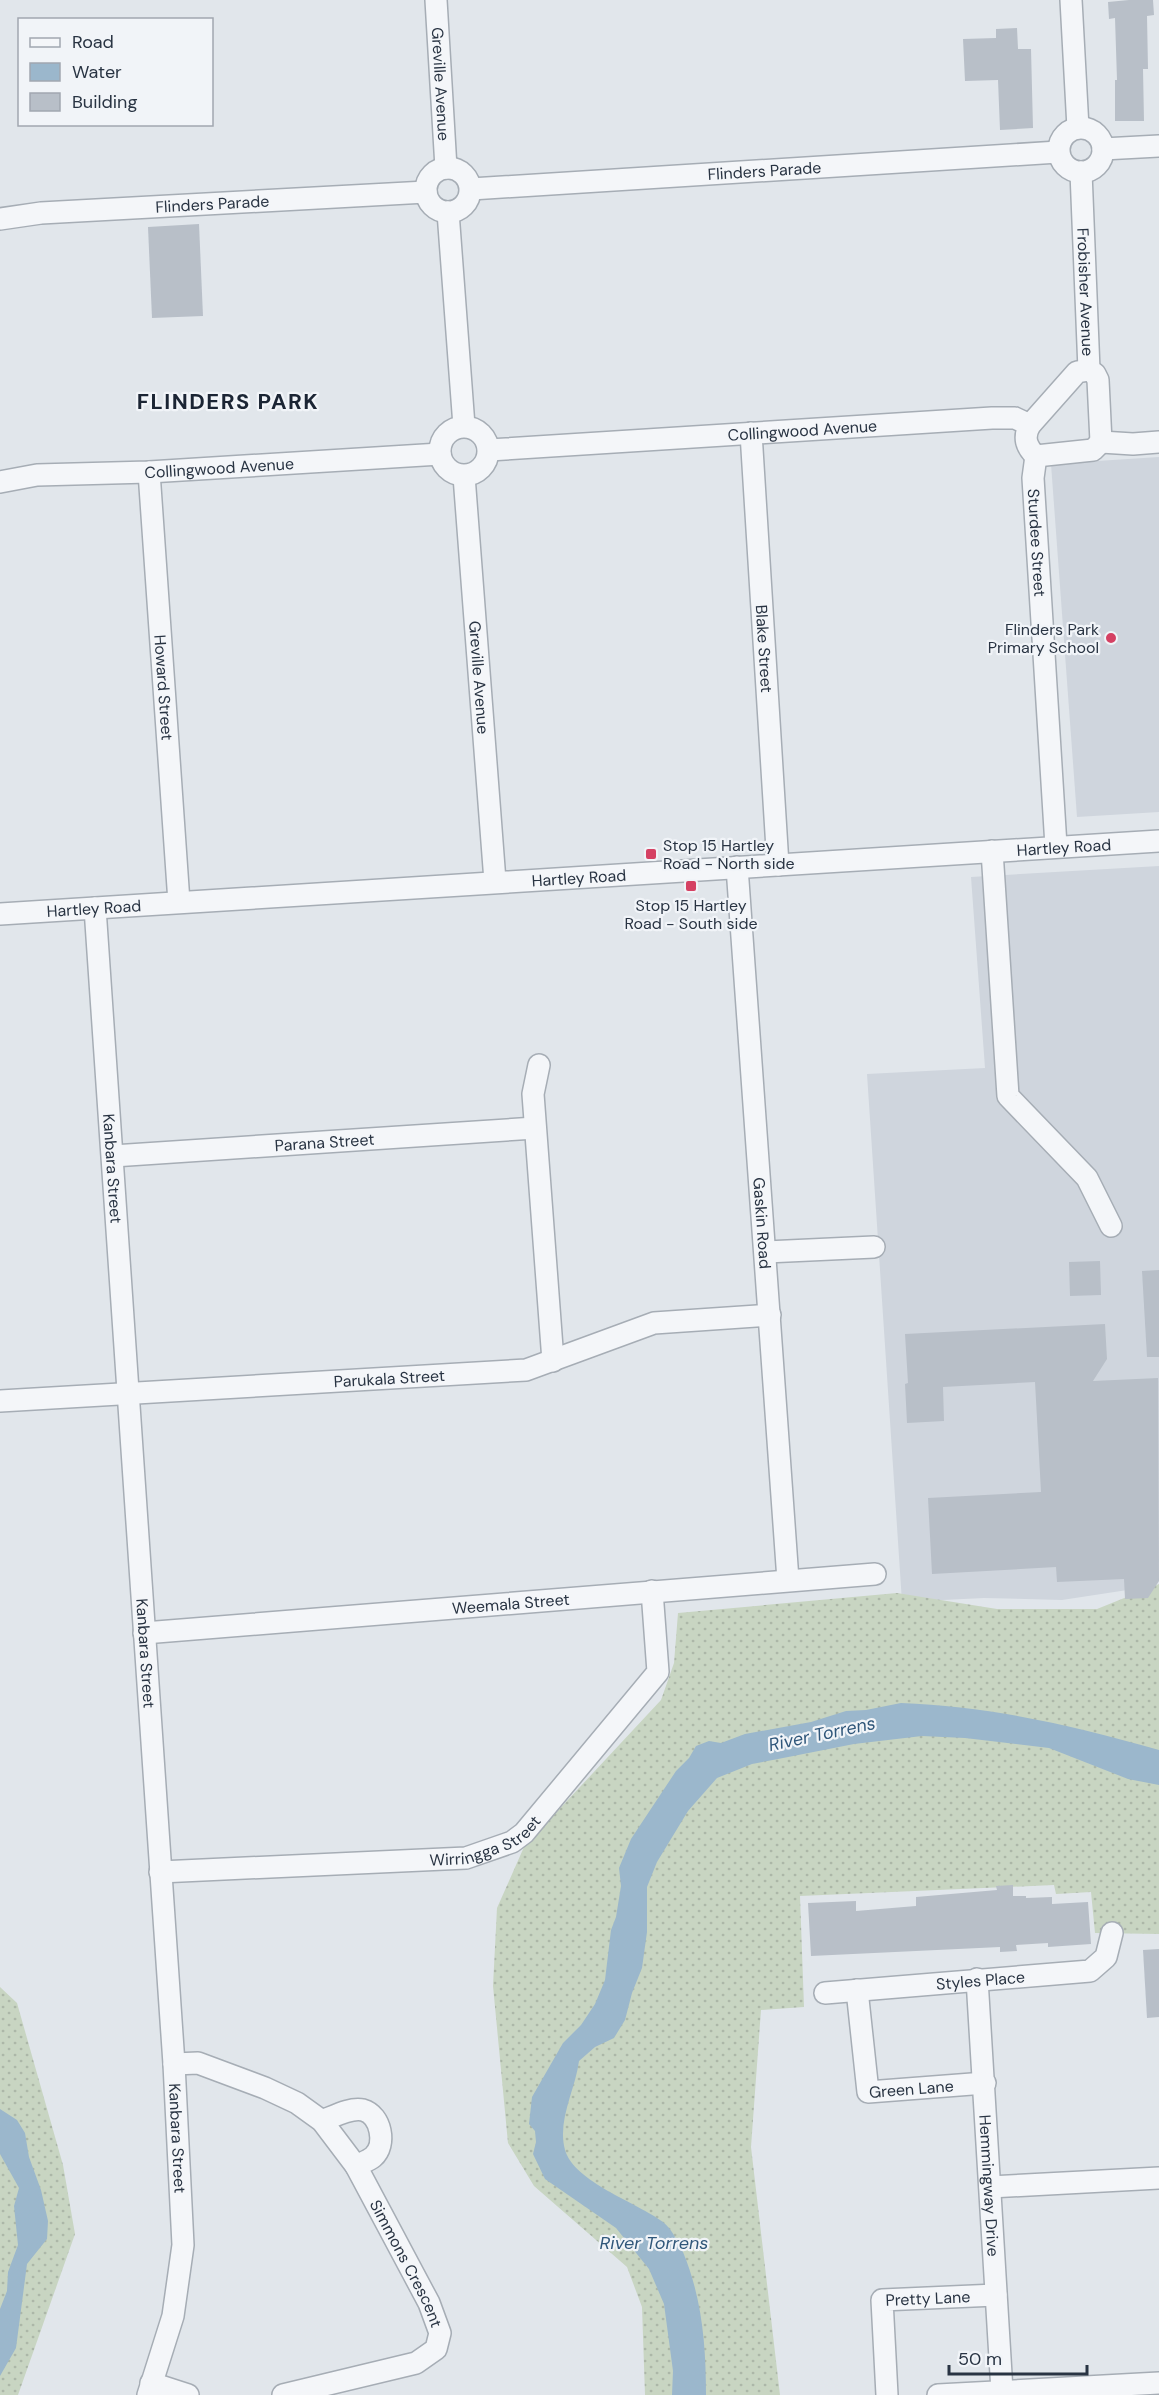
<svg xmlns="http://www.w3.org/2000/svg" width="1159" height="2395" font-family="'DM Sans',sans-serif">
<defs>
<pattern id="grass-dots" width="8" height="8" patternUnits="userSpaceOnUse" patternTransform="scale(1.5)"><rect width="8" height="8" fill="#c8d5c2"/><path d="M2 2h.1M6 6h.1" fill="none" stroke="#acb7a8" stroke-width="1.8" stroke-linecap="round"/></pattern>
</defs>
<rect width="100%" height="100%" fill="#e1e6eb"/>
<g fill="#cfd5dd">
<path d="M1159 457V812L1077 817 1051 464Z"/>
<path d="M1159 866V1561L1147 1587 1062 1600 984 1598 902 1602 867 1074 985 1068 971 877Z"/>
</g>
<g fill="url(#grass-dots)">
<path d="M1159 1584V1934L1095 1933 1091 1892 1056 1894 1054 1885 800 1896 804 2007 761 2010 751 2147 780 2395H645L642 2307 627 2267 534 2186 508 2143 493 1986 497 1908 524 1847 661 1700 674 1663 678 1613 897 1593 997 1609H1097Z"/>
<path d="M0 1987 17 2003 63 2165 75 2234 18 2395H0Z"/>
</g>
<g fill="#9bb7cc">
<path d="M901 1703C990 1706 1074 1726 1159 1750V1785L1128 1779 1049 1748 965 1738 922 1736 854 1744 778 1759 752 1764 717 1778 688 1811 657 1862 647 1887V1932L642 1968 632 1993 625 2020 614 2038 595 2047 579 2061C575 2091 557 2120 565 2150 574 2182 638 2203 663 2222 672 2229 678 2242 683 2252 702 2298 706 2345 706 2395H672L673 2371 664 2304 649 2269 616 2228 545 2179 533 2154 536 2142 535 2131 529 2124 532 2097 563 2043 581 2025 595 2004 605 1980 611 1930 616 1917 621 1886 619 1868 631 1839 676 1771 689 1758 696 1746 709 1741 721 1743 745 1734 811 1722 846 1711 866 1710Z"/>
<path d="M0 2109 17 2120 25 2133 29 2157 41 2190 48 2221 47 2239 27 2264 16 2348 0 2376V2309L7 2291 8 2272 18 2245 14 2206 19 2188 0 2154Z"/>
</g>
<g fill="#b8bfc8">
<path d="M1129 0H1153L1154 15 1147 16 1148 69H1143L1144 121H1115V80H1117L1115 18 1109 19 1108 2Z"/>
<path d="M1017 28 1018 49H1031L1033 128 1000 130 998 80 965 81 963 39 996 38V29Z"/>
<path d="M199 224 203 316 152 318 148 227Z"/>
<path d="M1100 1261 1101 1295 1070 1296 1069 1262Z"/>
<path d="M1159 1270V1357H1147L1142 1271Z"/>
<path d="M1105 1324 1107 1359 1093 1381 1158 1378 1159 1581 1148 1598 1125 1599 1124 1579 1057 1582 1056 1567 932 1574 928 1498 1041 1492 1035 1382 943 1387 944 1421 907 1423 905 1384 908 1383 905 1334Z"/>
<path d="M1013 1885V1896H1026V1898L1052 1897V1904L1088 1902 1091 1944 1048 1947V1943L1016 1945 1017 1951 1000 1952V1947L811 1956 808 1903 856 1901V1911L916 1906V1897L997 1890 996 1886Z"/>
<path d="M1159 1949V2017L1147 2018 1143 1950Z"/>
</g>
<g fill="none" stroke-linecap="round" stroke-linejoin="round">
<defs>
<g id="minor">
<path id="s1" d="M436 0 446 168"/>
<path d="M1071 0 1078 128"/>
<circle cx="1081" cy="150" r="22"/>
<path d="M1103 149 1159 146"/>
<circle cx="448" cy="190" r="22"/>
<path id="s2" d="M1081 172 1089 370"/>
<path id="s3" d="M471 189 1058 152"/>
<path d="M448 212 464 426"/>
<path id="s4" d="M0 219 41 213 426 192"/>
<path d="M1089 370 1095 374 1098 380 1101 442"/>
<circle cx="464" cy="451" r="24"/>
<path id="s5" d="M751 433 778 865"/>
<path d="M1101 442 1133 444 1159 442"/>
<path id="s6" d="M489 450 992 418H1015L1030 425"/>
<path id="s7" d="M1036 456 1033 478 1056 846"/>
<path d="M1036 456C1026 447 1023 437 1030 425L1077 372 1089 370"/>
<path d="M1036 456 1093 450 1101 442"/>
<path id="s8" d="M149 472 179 902"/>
<path id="s9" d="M464 476 495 881"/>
<path id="s10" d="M0 482 37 475 149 472 440 454"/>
<path d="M992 851 1008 1096 1087 1178 1111 1226"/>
<path id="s11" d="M737 867 788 1580"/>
<path id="s12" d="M95 908 174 2064 183 2245 173 2316 148 2395"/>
<path id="s13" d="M0 914 1159 841"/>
<path d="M539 1065 533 1094 553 1361"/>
<path id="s14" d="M113 1156 535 1128"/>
<path d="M766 1252 874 1247"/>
<path id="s15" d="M0 1401 526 1370 654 1323 770 1315"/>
<path id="s16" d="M144 1633 875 1574"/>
<path id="s17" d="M160 1872 466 1858 512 1842 524 1833 658 1672 652 1591"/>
<path id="s18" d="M977 1979 1002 2391"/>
<path id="s19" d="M857 1990 868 2092 985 2083"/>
<path id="s20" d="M825 1993 1090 1971 1106 1957 1112 1933"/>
<path id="s21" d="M174 2064 198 2063 265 2088 297 2103 322 2121 356 2166 429 2303 440 2333 436 2349 416 2363 283 2395"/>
<path d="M322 2121C333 2117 350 2107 363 2110 381 2115 387 2145 373 2157 368 2161 361 2163 356 2166"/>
<path d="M990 2187 1159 2178"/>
<path d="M151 2383 188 2395"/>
<path id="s22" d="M887 2395 882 2300 996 2295"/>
<path d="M938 2395 1159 2383"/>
</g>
</defs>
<use href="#minor" stroke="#a6adb5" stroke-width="24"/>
<use href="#minor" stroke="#f4f6f9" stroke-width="21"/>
</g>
<g fill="#d54163" stroke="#f1f4f8" stroke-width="2">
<circle cx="1111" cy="638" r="6"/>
<rect x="645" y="848" width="12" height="12" rx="3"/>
<rect x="685" y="880" width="12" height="12" rx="3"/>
</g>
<g text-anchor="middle" stroke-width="4.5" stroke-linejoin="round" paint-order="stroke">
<g font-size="16" fill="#293443" stroke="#f1f4f8">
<text dy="6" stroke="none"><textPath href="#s1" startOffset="84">Greville Avenue</textPath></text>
<text dy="6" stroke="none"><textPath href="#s3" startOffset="294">Flinders Parade</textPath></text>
<text dy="6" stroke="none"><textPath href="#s4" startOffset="213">Flinders Parade</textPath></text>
<text dy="6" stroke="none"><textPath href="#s2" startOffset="120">Frobisher Avenue</textPath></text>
<text dy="6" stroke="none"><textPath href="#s6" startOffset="314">Collingwood Avenue</textPath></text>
<text dy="6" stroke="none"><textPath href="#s10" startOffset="220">Collingwood Avenue</textPath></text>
<text dy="6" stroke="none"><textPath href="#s7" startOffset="87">Sturdee Street</textPath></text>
<text dy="6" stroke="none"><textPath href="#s5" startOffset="216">Blake Street</textPath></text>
<text dy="6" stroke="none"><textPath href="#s9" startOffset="202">Greville Avenue</textPath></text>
<text dy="6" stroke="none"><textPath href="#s8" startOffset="216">Howard Street</textPath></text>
<text dy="6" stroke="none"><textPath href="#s13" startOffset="1066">Hartley Road</textPath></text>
<text dy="6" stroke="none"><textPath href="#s13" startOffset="580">Hartley Road</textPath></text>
<text dy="6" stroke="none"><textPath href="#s13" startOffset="94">Hartley Road</textPath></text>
<text dy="6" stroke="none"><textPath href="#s14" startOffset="212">Parana Street</textPath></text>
<text dy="6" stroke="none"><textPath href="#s12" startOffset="261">Kanbara Street</textPath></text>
<text dy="6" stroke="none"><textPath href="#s11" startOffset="357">Gaskin Road</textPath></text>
<text dy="6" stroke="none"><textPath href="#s15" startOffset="390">Parukala Street</textPath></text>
<text dy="6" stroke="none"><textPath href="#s16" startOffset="368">Weemala Street</textPath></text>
<text dy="6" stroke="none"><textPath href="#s12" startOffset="747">Kanbara Street</textPath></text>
<text dy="6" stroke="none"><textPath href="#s17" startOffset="330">Wirringga Street</textPath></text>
<text dy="6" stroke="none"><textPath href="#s20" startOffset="156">Styles Place</textPath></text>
<text dy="6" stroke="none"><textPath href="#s19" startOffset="146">Green Lane</textPath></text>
<text dy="6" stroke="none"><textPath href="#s12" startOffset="1233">Kanbara Street</textPath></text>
<text dy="6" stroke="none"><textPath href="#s18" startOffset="207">Hemmingway Drive</textPath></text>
<text dy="6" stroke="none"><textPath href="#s21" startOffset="328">Simmons Crescent</textPath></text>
<text dy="6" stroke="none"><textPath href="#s22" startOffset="141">Pretty Lane</textPath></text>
</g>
<g font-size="16" fill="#293443" stroke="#f1f4f8" text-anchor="end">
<text x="1099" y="635">Flinders Park<tspan x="1099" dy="18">Primary School</tspan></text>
<text x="663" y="851" text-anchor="start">Stop 15 Hartley<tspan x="663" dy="18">Road - North side</tspan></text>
<text x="691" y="911" text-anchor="middle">Stop 15 Hartley<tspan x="691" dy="18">Road - South side</tspan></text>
</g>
<g font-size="18" font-style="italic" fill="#30577a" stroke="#f1f4f8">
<text transform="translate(822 1734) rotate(-12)" y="6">River Torrens</text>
<text x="654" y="2249">River Torrens</text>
</g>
<g font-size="22" font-weight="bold" letter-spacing="1.5" fill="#1b2534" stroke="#f1f4f8">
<text x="228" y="409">FLINDERS PARK</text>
</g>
</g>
<rect x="18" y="18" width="195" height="108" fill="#f1f4f8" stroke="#a1a7b0" stroke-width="1.5"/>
<rect x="30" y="38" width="30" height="9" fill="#f4f6f9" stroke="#a1a7b0" stroke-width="1.5"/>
<text x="72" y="48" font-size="18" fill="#293443">Road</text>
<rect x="30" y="63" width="30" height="18" fill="#9bb7cc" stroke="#a1a7b0" stroke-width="1.5"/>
<text x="72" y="78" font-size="18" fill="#293443">Water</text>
<rect x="30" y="93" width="30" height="18" fill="#b8bfc8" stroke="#a1a7b0" stroke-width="1.5"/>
<text x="72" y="108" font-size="18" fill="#293443">Building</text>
<path d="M949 2365v9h138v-9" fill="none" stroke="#293443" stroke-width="3"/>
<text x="958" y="2365" font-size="18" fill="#293443" stroke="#f1f4f8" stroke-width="4.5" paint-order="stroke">50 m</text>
</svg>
